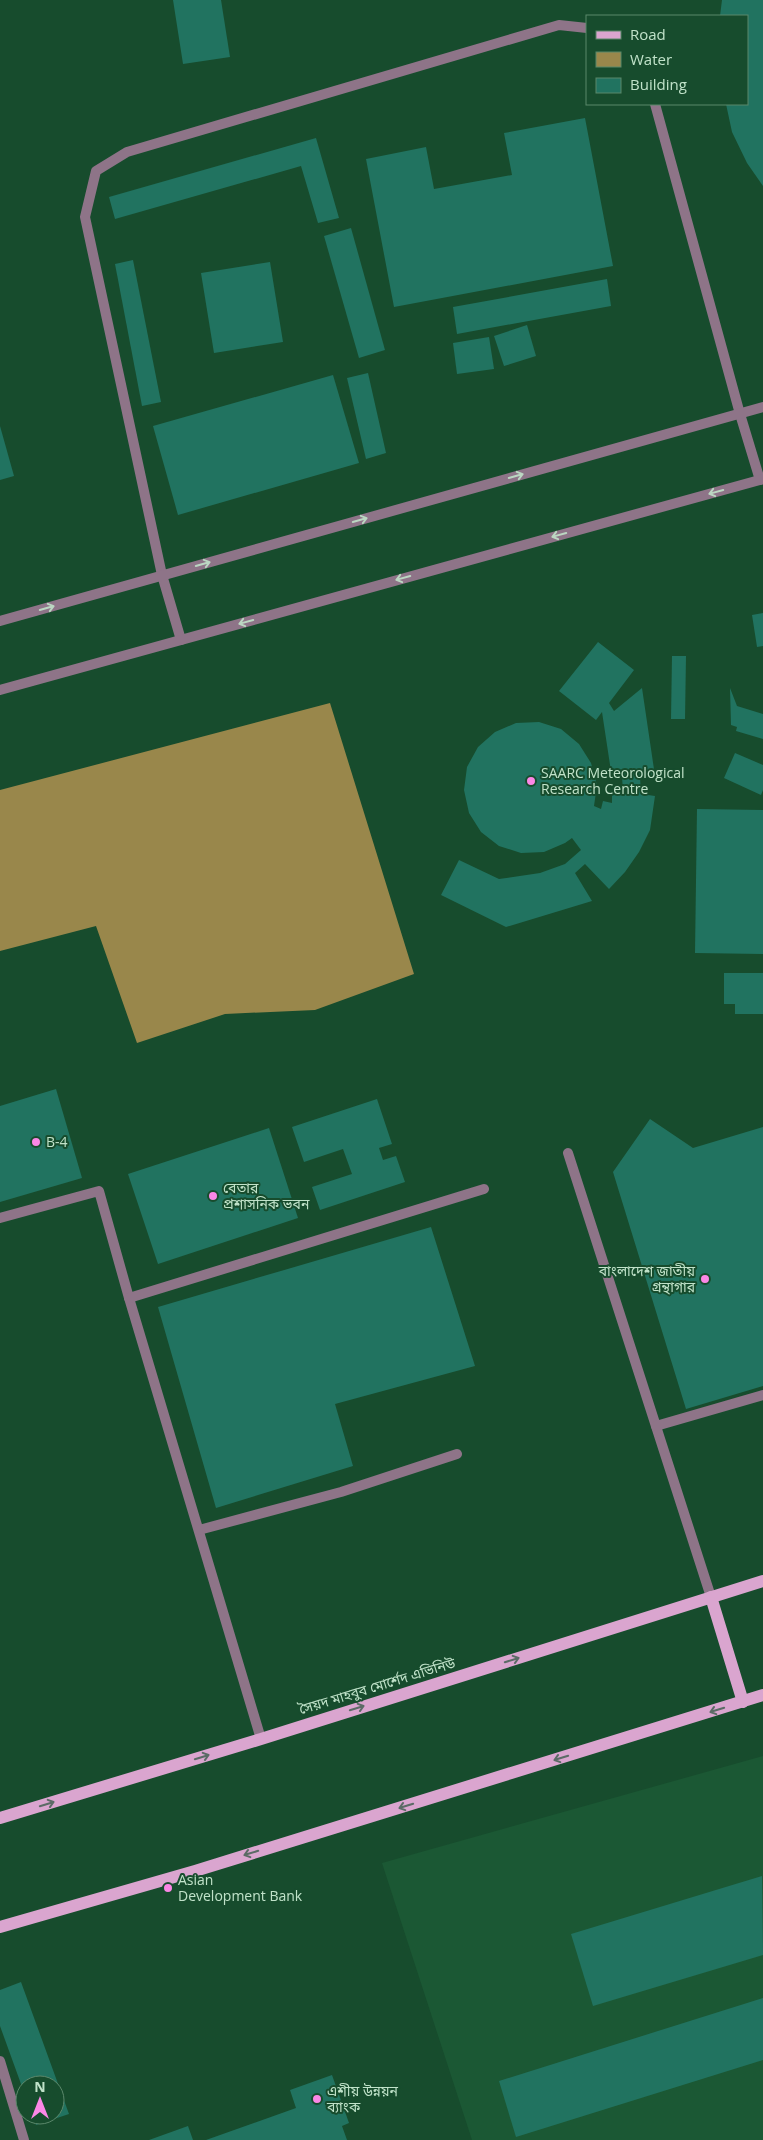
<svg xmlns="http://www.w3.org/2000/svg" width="763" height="2140" font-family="'Open Sans','Noto Sans Bengali',sans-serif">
<rect width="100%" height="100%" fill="#174c2d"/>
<path fill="#1b5834" d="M763 1756V2140H472L382 1863Z"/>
<path fill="#99874b" d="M330 703 414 974 315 1010 225 1014 137 1043 96 926 0 951V790Z"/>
<g fill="#217360">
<path d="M173 0H221L230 57 183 64Z"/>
<path d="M722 0H763V186L747 163 732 132 726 104H747V16H720Z"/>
<path d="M585 118 613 266 394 307 366 159 426 147 434 189 512 175 504 133Z"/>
<path d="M316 138 339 218 318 223 301 166 115 219 109 197Z"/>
<path d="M351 228 385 350 359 358 324 236Z"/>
<path d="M133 260 161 402 142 406 115 264Z"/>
<path d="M270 262 283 342 214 353 201 273Z"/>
<path d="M607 279 611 306 457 334 453 307Z"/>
<path d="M527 325 536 356 504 366 494 336Z"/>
<path d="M489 337 494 369 457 374 453 343Z"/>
<path d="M368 373 386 453 366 459 347 378Z"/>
<path d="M333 375 359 463 178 515 153 426Z"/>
<path d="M0 426 14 476 0 480Z"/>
<path d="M763 613V646L757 647 752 615Z"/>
<path d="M598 642 634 670 609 703 614 711 642 688 655 776H640L641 794 655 796 650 830 639 852 625 872 609 889 585 864 575 873 592 901 506 927 441 895 459 860 499 879 540 873 565 864 581 850 572 838 565 843 544 852 521 853 499 846 481 832 469 813 464 790 467 767 478 747 495 732 516 723 539 722 561 729 579 744 591 763 597 785 594 806 601 809 603 801 612 803V793H623L622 776 612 778 602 712 596 720 559 691Z"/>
<path d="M672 656H686L685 719H671Z"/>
<path d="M730 688 737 706 763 714V739L736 731 737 727 731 725Z"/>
<path d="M735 753 763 765V790L761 795 724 778Z"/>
<path d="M697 809 763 810V954L695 953Z"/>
<path d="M724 973H763V1014H735V1004H724Z"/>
<path d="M56 1089 82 1178 0 1202V1106Z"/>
<path d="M377 1099 392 1144 379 1148 383 1160 396 1156 405 1182 320 1210 312 1187 352 1174 343 1149 304 1162 292 1127Z"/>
<path d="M650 1119 693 1148 763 1127V1386L686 1409 613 1172Z"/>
<path d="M269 1128 298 1218 158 1264 128 1174Z"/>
<path d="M431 1227 475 1366 335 1404 353 1466 216 1508 158 1307Z"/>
<path d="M762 1876 763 1955 593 2006 571 1934Z"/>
<path d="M21 1982 69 2114 36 2125 32 2115H55V2085H25V2095L0 2026V1990Z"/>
<path d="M763 1998V2060L516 2137 499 2081Z"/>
<path d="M332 2075 349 2123 342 2126 347 2140H206L296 2108 290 2090Z"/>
<path d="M188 2126 193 2140H149Z"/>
</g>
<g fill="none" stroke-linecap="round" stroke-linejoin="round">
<g stroke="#8e7488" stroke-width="10">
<path d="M655 104 740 414"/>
<path d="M162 575 85 217 96 171 127 152 559 25 587 28"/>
<path d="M568 1153 711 1597"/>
<path d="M0 1218 99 1191 129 1298 261 1739"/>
<path d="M129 1298 484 1189"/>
<path d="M656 1426 763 1395"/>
<path d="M199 1530 341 1492 457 1454"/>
<path d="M0 2061 24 2140"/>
</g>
<g stroke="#8e7488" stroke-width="10">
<path d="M740 414 760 480"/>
<path d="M162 575 181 640"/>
<path d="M0 621 763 407"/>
<path d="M0 690 763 479"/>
</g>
<g stroke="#daa5cf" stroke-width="12">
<path d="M711 1597 743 1702"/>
<path d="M0 1818 261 1739 763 1581"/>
<path d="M0 1927 195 1871 763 1695"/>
</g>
</g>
<defs><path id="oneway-shaft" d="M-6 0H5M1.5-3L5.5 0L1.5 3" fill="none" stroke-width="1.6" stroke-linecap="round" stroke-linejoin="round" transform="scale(1.25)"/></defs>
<g stroke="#bbd7c2">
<use href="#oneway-shaft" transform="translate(516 476) rotate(-16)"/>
<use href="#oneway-shaft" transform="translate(716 492) rotate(165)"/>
<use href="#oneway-shaft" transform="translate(360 520) rotate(-16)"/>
<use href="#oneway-shaft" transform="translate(559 535) rotate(165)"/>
<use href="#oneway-shaft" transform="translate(203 564) rotate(-16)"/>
<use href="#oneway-shaft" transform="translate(403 578) rotate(165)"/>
<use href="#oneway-shaft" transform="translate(47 608) rotate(-16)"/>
<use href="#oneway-shaft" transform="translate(246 622) rotate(165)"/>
</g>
<g stroke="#5b6b66">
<use href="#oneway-shaft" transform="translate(512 1660) rotate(-17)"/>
<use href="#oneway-shaft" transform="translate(357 1708) rotate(-17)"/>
<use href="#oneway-shaft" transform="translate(717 1710) rotate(163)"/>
<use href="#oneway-shaft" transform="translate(202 1757) rotate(-17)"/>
<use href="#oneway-shaft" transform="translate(561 1758) rotate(163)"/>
<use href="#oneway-shaft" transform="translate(47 1804) rotate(-17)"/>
<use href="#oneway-shaft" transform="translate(406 1806) rotate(163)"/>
<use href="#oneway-shaft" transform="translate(251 1853) rotate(163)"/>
</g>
<g fill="#fb87e6" stroke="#174c2d" stroke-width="2">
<circle cx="531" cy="781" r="5"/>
<circle cx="36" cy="1142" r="5"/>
<circle cx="213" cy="1196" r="5"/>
<circle cx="705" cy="1279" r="5"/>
<circle cx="168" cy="1888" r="5"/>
<circle cx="317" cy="2099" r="5"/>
</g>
<g text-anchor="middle" stroke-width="4" stroke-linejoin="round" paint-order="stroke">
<g font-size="14" fill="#c0e2c9" stroke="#174c2d" text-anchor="start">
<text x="541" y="778">SAARC Meteorological<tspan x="541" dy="16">Research Centre</tspan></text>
<text x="46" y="1147">B-4</text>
<text x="223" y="1193">বেতার<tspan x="223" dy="16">প্রশাসনিক ভবন</tspan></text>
<text x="695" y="1276" text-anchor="end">বাংলাদেশ জাতীয়<tspan x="695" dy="16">গ্রন্থাগার</tspan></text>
<text x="178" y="1885">Asian<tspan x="178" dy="16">Development Bank</tspan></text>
<text x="327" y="2096">এশীয় উন্নয়ন<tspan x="327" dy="16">ব্যাংক</tspan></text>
</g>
<g font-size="14" fill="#c0e2c9" stroke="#174c2d">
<text transform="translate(377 1686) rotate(-17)" y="5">সৈয়দ মাহবুব মোর্শেদ এভিনিউ</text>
</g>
</g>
<rect x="586" y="15" width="162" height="90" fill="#174c2d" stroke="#5b886b"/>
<rect x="596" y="31" width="25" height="8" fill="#daa5cf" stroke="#5b886b"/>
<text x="630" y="40" font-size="15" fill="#c0e2c9">Road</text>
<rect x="596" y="52" width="25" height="15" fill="#99874b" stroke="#5b886b"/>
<text x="630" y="65" font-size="15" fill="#c0e2c9">Water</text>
<rect x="596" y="78" width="25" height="15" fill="#217360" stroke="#5b886b"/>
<text x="630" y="90" font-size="15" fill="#c0e2c9">Building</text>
<g transform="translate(40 2100)"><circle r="24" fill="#174c2d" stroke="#5b886b"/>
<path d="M0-4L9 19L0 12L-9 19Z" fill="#fb87e6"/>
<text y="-8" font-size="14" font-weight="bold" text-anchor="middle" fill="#c0e2c9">N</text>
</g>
</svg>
